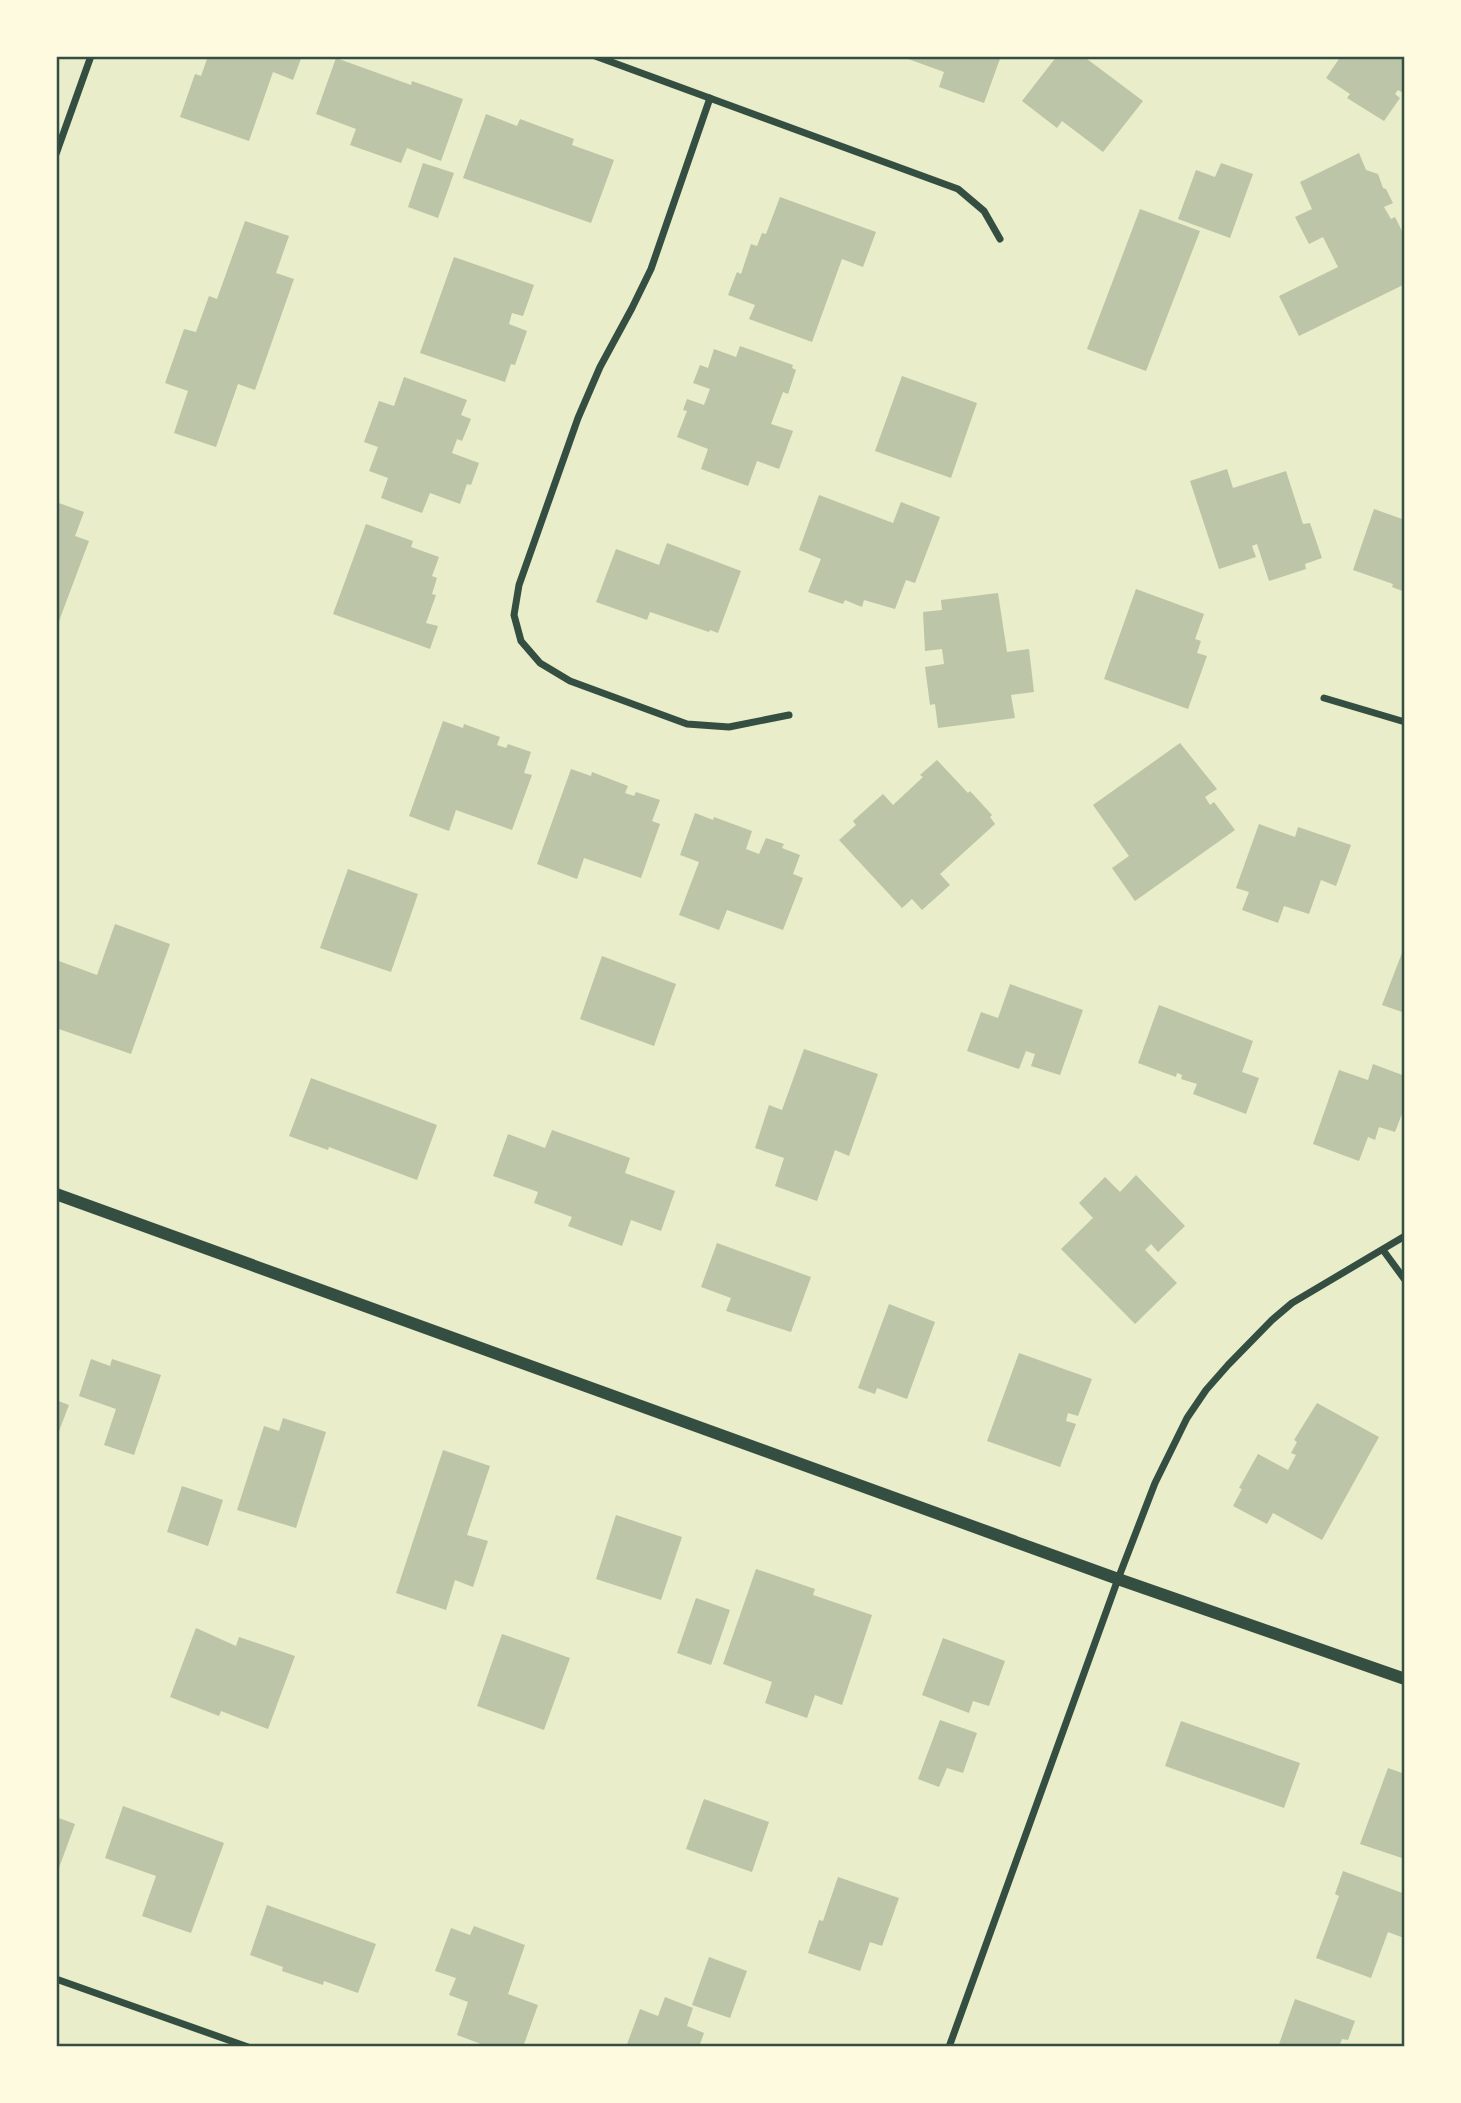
<svg xmlns="http://www.w3.org/2000/svg" width="1461" height="2103" font-family="Commissioner,sans-serif">
<rect width="100%" height="100%" fill="#e9edc9"/>
<g fill="#bcc5a7">
<path d="M208 56H302L293 80 273 72 249 141 180 117 195 74 201 76Z"/>
<path d="M900 56H1001L984 103 939 87 944 72Z"/>
<path d="M1057 56H1083L1143 101 1103 152 1062 121 1057 128 1022 101Z"/>
<path d="M1341 56H1405V94L1398 90 1395 94 1400 98 1384 121 1347 98 1350 94 1326 78Z"/>
<path d="M336 58 411 85 412 81 463 99 441 161 407 148 401 163 350 145 356 129 316 114Z"/>
<path d="M486 114 517 126 520 119 574 139 572 145 614 160 591 223 463 178Z"/>
<path d="M1359 153 1366 170 1378 174 1383 188 1386 189 1393 203 1384 207 1391 219 1395 217 1405 237V284L1299 336 1279 296 1338 267 1323 237 1309 244 1295 217 1312 209 1300 182Z"/>
<path d="M423 163 454 173 438 218 408 207Z"/>
<path d="M1221 163 1253 174 1230 238 1178 219 1196 170 1215 177Z"/>
<path d="M780 197 876 232 863 267 842 259 812 342 749 319 755 305 728 295 737 272 741 274 751 244 757 246 762 233 766 234Z"/>
<path d="M1140 209 1200 231 1146 371 1087 349Z"/>
<path d="M245 221 289 236 276 273 294 279 255 390 238 384 216 447 174 433 188 391 165 383 184 329 196 332 209 296 217 299Z"/>
<path d="M454 257 534 285 523 316 512 313 509 324 527 331 515 365 511 364 505 382 420 353Z"/>
<path d="M740 346 793 365 792 368 796 370 788 394 783 392 771 424 793 431 779 469 757 461 748 486 701 469 708 449 677 437 687 411 683 410 687 399 704 405 710 389 693 383 700 365 708 368 714 349 736 357Z"/>
<path d="M902 376 977 403 951 478 875 451Z"/>
<path d="M404 377 467 400 461 415 471 419 462 441 457 439 452 453 479 463 471 485 467 484 460 504 430 493 422 513 381 498 388 478 369 471 378 447 364 442 379 401 394 406Z"/>
<path d="M1227 469 1233 488 1286 471 1303 524 1310 523 1322 558 1305 564 1306 569 1269 581 1257 544 1252 546 1256 557 1219 569 1190 481Z"/>
<path d="M819 495 893 523 901 502 940 517 915 583 906 580 895 609 864 600 862 607 845 600 843 604 808 592 821 559 799 550Z"/>
<path d="M56 502 84 512 75 536 89 541 56 629Z"/>
<path d="M1374 509 1405 520V592L1392 587 1393 584 1353 570Z"/>
<path d="M366 524 413 541 411 547 439 557 432 576 437 578 432 594 436 595 426 623 438 626 430 649 333 614Z"/>
<path d="M667 543 741 571 718 633 710 630 709 632 650 612 647 620 596 602 616 549 659 565Z"/>
<path d="M1136 589 1204 614 1195 639 1201 641 1197 653 1207 656 1188 709 1104 679Z"/>
<path d="M998 593 1007 652 1029 649 1034 692 1011 695 1015 718 938 728 935 704 930 705 925 667 944 664 942 649 925 651 923 612 942 610 941 600Z"/>
<path d="M443 721 463 728 464 724 500 737 497 745 506 748 508 744 531 752 524 773 532 775 512 830 456 810 449 831 409 816Z"/>
<path d="M1180 743 1217 789 1205 797 1210 805 1214 802 1235 830 1135 901 1112 868 1129 856 1093 805Z"/>
<path d="M937 760 968 793 970 791 992 815 990 817 995 824 940 874 950 885 922 910 912 899 902 908 839 840 856 825 853 821 883 794 893 805 923 777 920 775Z"/>
<path d="M571 769 591 776 592 772 628 786 625 793 634 796 636 792 660 800 652 821 660 824 641 878 584 858 577 879 537 864Z"/>
<path d="M695 813 713 820 714 817 752 831 746 849 759 854 766 838 784 844 782 848 800 855 793 874 803 878 783 930 727 910 719 930 679 915 699 862 680 855Z"/>
<path d="M1259 824 1295 837 1298 827 1351 845 1336 886 1321 880 1309 914 1284 906 1278 923 1242 910 1249 892 1236 888Z"/>
<path d="M348 869 418 894 391 972 320 948Z"/>
<path d="M115 924 170 944 131 1054 56 1028V960L97 975Z"/>
<path d="M1405 945V1013L1382 1005Z"/>
<path d="M602 956 676 984 654 1046 580 1019Z"/>
<path d="M1010 984 1083 1010 1060 1075 1031 1066 1035 1054 1026 1051 1019 1069 967 1051 981 1012 998 1018Z"/>
<path d="M1159 1005 1253 1041 1242 1072 1259 1078 1246 1114 1193 1094 1197 1084 1181 1079 1182 1075 1177 1073 1176 1077 1138 1063Z"/>
<path d="M804 1049 878 1074 849 1156 835 1150 817 1201 775 1186 784 1158 755 1148 769 1105 782 1110Z"/>
<path d="M1373 1064 1405 1076V1106L1395 1132 1379 1127 1375 1140 1368 1137 1359 1161 1313 1144 1339 1070 1368 1080Z"/>
<path d="M311 1078 437 1125 417 1180 329 1147 328 1150 289 1136Z"/>
<path d="M552 1130 630 1158 625 1173 675 1191 661 1231 631 1220 622 1246 568 1226 572 1217 534 1203 538 1192 493 1176 508 1134 545 1148Z"/>
<path d="M1136 1175 1185 1226 1158 1252 1151 1244 1145 1250 1177 1283 1135 1324 1061 1249 1093 1218 1079 1203 1105 1177 1120 1192Z"/>
<path d="M717 1243 811 1277 791 1332 726 1311 731 1298 701 1287Z"/>
<path d="M889 1304 935 1322 907 1399 877 1388 875 1394 858 1388Z"/>
<path d="M1019 1353 1092 1379 1078 1416 1068 1413 1066 1421 1076 1424 1060 1467 987 1441Z"/>
<path d="M91 1359 110 1366 112 1359 161 1375 134 1455 104 1445 116 1409 79 1396Z"/>
<path d="M56 1400 69 1405 56 1439Z"/>
<path d="M1317 1403 1379 1437 1322 1540 1273 1513 1267 1524 1233 1506 1242 1489 1239 1488 1258 1454 1288 1470 1296 1455 1291 1453 1297 1442 1294 1440Z"/>
<path d="M283 1418 326 1432 296 1528 237 1510 264 1426 279 1431Z"/>
<path d="M443 1450 490 1466 467 1535 488 1541 473 1587 455 1580 446 1610 396 1593Z"/>
<path d="M182 1486 223 1500 208 1546 167 1532Z"/>
<path d="M616 1515 682 1537 661 1600 596 1579Z"/>
<path d="M756 1569 815 1589 813 1595 872 1615 842 1705 815 1695 807 1718 765 1703 772 1682 723 1664Z"/>
<path d="M696 1598 730 1610 711 1665 677 1653Z"/>
<path d="M196 1628 236 1646 239 1637 295 1656 268 1729 221 1711 219 1716 170 1697Z"/>
<path d="M502 1634 570 1658 544 1730 477 1706Z"/>
<path d="M943 1638 1005 1661 989 1706 973 1701 969 1713 922 1695Z"/>
<path d="M940 1720 977 1733 963 1773 947 1768 939 1787 918 1779Z"/>
<path d="M1181 1721 1300 1763 1284 1808 1165 1766Z"/>
<path d="M1388 1768 1405 1774V1859L1360 1844Z"/>
<path d="M704 1799 769 1822 752 1872 686 1849Z"/>
<path d="M123 1806 224 1843 191 1933 142 1916 156 1876 105 1858Z"/>
<path d="M56 1817 75 1824 56 1876Z"/>
<path d="M1343 1871 1405 1894 1404 1938 1388 1932 1371 1978 1316 1958 1339 1896 1335 1894Z"/>
<path d="M838 1877 899 1898 882 1946 870 1942 860 1971 808 1953 819 1920 823 1921Z"/>
<path d="M267 1905 376 1944 358 1993 324 1981 323 1985 282 1971 283 1967 250 1955Z"/>
<path d="M474 1926 525 1945 508 1994 538 2005 523 2047H489L457 2035 468 2002 449 1995 456 1978 435 1971 451 1928 470 1935Z"/>
<path d="M709 1957 747 1971 730 2018 692 2005Z"/>
<path d="M665 1997 693 2008 687 2026 704 2033 699 2047H626L640 2009 658 2016Z"/>
<path d="M1295 1999 1355 2021 1348 2040 1342 2039 1339 2047H1278Z"/>
</g>
<g fill="none" stroke-linecap="round" stroke-linejoin="round">
<g stroke="#344e41" stroke-width="7">
<path d="M595 56 958 189 984 211 1000 239"/>
<path d="M710 98 651 269 632 308 600 367 578 418 519 585 514 615 521 641 540 663 570 681 687 724 729 727 789 715"/>
<path d="M56 154 91 56"/>
<path d="M1324 698 1405 722"/>
<path d="M1383 1250 1405 1280"/>
<path d="M56 1979 248 2047"/>
<path d="M949 2047 1118 1579 1155 1483 1187 1418 1206 1390 1228 1365 1272 1320 1292 1303 1405 1236"/>
</g>
<path stroke="#344e41" stroke-width="12" d="M56 1194 1118 1579 1405 1679"/>
</g>
<rect width="1461" height="2103" fill="none" stroke="#fefae0" stroke-width="116"/>
<rect x="58" y="58" width="1345" height="1987" fill="none" stroke="#344e41" stroke-width="2.5"/>
</svg>
